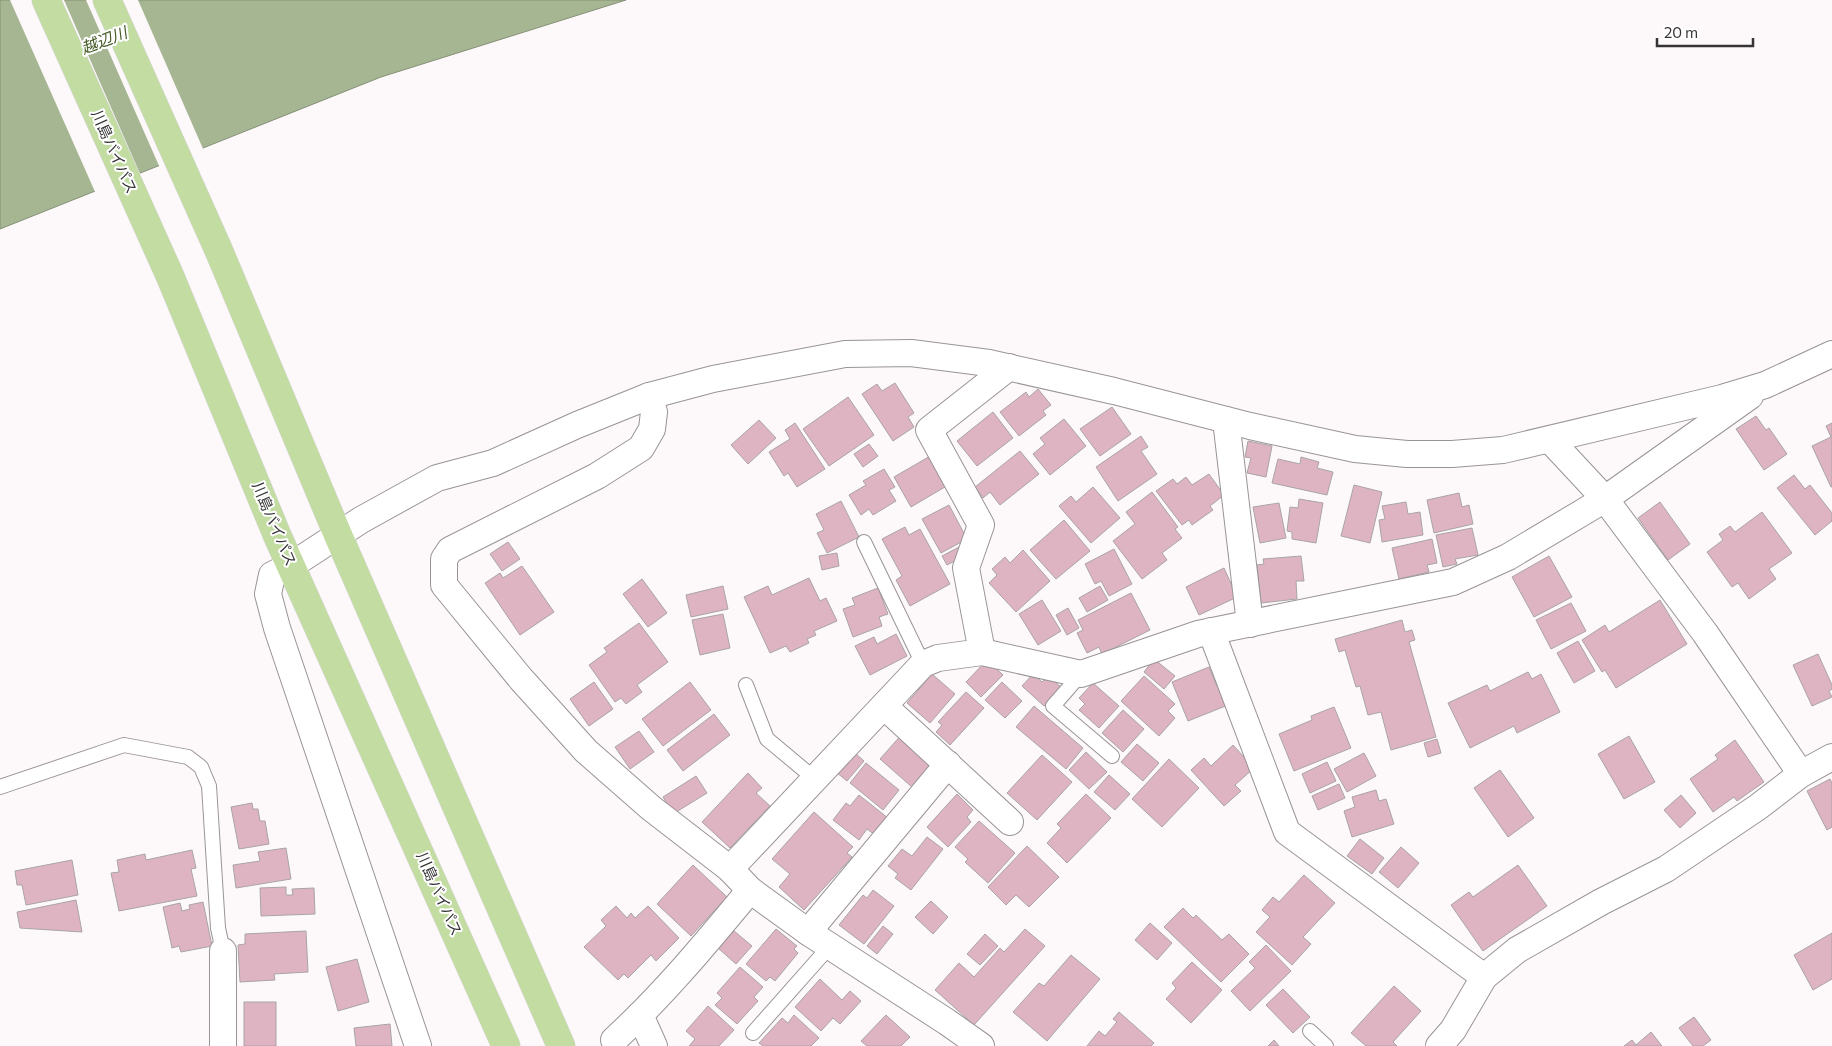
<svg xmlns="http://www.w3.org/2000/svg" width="1832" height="1046" font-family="Commissioner,'Noto Sans JP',sans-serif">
<rect width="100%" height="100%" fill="#fdf8f9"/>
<path fill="#a6b692" stroke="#848f76" d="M0 0H626L381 77 0 229Z"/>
<g fill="#fdf8f9">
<path d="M10 0H64L141 176 96 194Z"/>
<path d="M86 0H138L204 151 160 168Z"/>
</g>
<g fill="#dfb4c2" stroke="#a9a4a6">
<path d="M895 383 914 413 908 417 914 427 893 441 862 394 877 384 882 391Z"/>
<path d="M1038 389 1051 405 1043 411 1046 415 1019 436 1000 412 1026 392 1029 397Z"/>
<path d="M848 397 874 435 829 466 803 429Z"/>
<path d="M1112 407 1131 434 1100 456 1080 429Z"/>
<path d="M993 412 1013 438 977 466 957 441Z"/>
<path d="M1756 416 1766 430 1769 428 1787 454 1764 470 1736 429Z"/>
<path d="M1064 419 1086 446 1050 475 1033 454 1045 444 1040 438Z"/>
<path d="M759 420 776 438 748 464 731 445Z"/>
<path d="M795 423 825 469 797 487 788 473 784 476 769 452 790 439 785 430Z"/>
<path d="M1832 423V487H1831L1812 446 1831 437 1826 426Z"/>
<path d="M1141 436 1148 447 1141 451 1157 474 1118 501 1096 467Z"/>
<path d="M1248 441 1272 446 1266 477 1247 473 1251 458 1245 457Z"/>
<path d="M869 444 878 456 863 467 854 454Z"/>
<path d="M1020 451 1039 474 1000 505 990 492 983 498 975 487Z"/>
<path d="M932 455 950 484 911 507 894 477Z"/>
<path d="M1301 457 1319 462 1317 468 1333 472 1327 495 1272 483 1278 459 1300 464Z"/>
<path d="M884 469 895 487 889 490 896 501 873 515 869 509 861 515 849 495 866 485 863 481Z"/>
<path d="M1209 474 1224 495 1210 506 1213 510 1192 525 1189 520 1182 525 1156 491 1173 479 1177 484 1186 477 1192 485Z"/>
<path d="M1794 475 1805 489 1810 485 1832 513V521L1815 535 1777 488Z"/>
<path d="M1354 485 1382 492 1370 543 1341 536Z"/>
<path d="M1093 487 1120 518 1091 543 1059 506 1071 496 1076 502Z"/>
<path d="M1152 492 1178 527 1175 529 1182 538 1162 553 1167 560 1142 579 1113 541 1135 524 1126 512Z"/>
<path d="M1459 493 1462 507 1469 505 1473 524 1434 533 1427 500Z"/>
<path d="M1299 499 1323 503 1316 543 1292 539V532L1287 531 1290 507 1298 508Z"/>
<path d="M841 501 859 537 827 553 817 533 824 530 816 514Z"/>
<path d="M1406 502 1408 514 1420 512 1423 535 1382 542 1379 520 1385 519 1382 506Z"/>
<path d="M1660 502 1690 544 1668 560 1638 518Z"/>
<path d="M1279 503 1286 538 1260 543 1253 507Z"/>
<path d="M949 505 967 539 941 553 922 519Z"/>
<path d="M1762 512 1792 553 1769 569 1776 579 1749 599 1738 583 1732 587 1707 552 1723 540 1719 534 1730 526 1735 532Z"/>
<path d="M1064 520 1090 551 1056 579 1030 550Z"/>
<path d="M905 527 909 535 920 529 950 584 910 606 896 580 902 576 882 539Z"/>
<path d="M1472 528 1478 555 1455 559 1457 564 1443 567 1436 535Z"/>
<path d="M1432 539 1437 563 1427 565 1429 572 1399 579 1392 548Z"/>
<path d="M508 542 520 559 502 571 490 554Z"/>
<path d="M959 547 964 556 947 565 942 556Z"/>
<path d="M1114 549 1132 584 1109 596 1101 581 1095 584 1085 564Z"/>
<path d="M1023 550 1050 581 1016 612 989 583 997 575 992 569 1005 557 1010 563Z"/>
<path d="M837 553 839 566 822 570 819 556Z"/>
<path d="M1301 556 1304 581H1296L1297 599 1261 603 1257 565 1264 564 1263 559Z"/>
<path d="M1549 556 1572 597 1534 617 1512 577Z"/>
<path d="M522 566 554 612 520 635 485 583 500 573 503 578Z"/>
<path d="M1224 568 1237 597 1199 615 1186 587Z"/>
<path d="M809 578 820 601 826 598 837 621 814 631 816 635 807 639 809 643 790 652 786 646 770 653 744 597 768 586 772 595Z"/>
<path d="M642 579 667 613 648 627 623 594Z"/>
<path d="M723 586 728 609 691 617 686 595Z"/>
<path d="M1100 586 1108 600 1087 612 1079 598Z"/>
<path d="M878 588 888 614 879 617 882 626 853 637 843 609 855 605 852 598Z"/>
<path d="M1131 593 1150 630 1102 654 1099 647 1087 653 1077 633 1083 630 1078 620Z"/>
<path d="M1042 600 1061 631 1038 645 1019 614Z"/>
<path d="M1660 600 1687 644 1616 688 1605 670 1602 672 1582 640 1605 625 1609 632Z"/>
<path d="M1571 603 1586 631 1551 649 1536 620Z"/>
<path d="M1068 608 1079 628 1067 635 1056 615Z"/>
<path d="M723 614 730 648 700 655 692 620Z"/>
<path d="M1402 620 1405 632 1412 630 1415 640 1409 642 1436 737 1391 750 1381 712 1368 715 1360 686 1356 687 1345 650 1339 652 1335 639Z"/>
<path d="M639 623 668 662 637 685 642 692 626 704 621 698 615 702 589 665 607 652 604 648Z"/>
<path d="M896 634 907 656 870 675 855 646 874 637 877 644Z"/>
<path d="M1578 641 1595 671 1574 683 1557 653Z"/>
<path d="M1818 654 1832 685V689L1829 691 1832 697 1812 706 1793 665Z"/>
<path d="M1154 659 1175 676 1164 689 1144 672Z"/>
<path d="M987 660 1003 675 981 697 966 682Z"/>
<path d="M1209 667 1217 686 1220 685 1228 705 1188 721 1172 682Z"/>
<path d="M1528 672 1532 679 1541 674 1560 712 1517 733 1514 726 1470 748 1448 703 1487 685 1490 691Z"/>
<path d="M932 674 955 694 930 723 907 703Z"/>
<path d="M1033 674 1042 682 1048 676 1061 687 1044 706 1022 686Z"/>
<path d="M1144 676 1175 704 1168 711 1175 718 1159 736 1121 701Z"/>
<path d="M594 682 613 709 589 726 570 699Z"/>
<path d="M690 682 711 710 663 746 642 719Z"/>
<path d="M1002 682 1022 701 1005 718 985 700Z"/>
<path d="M1093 683 1119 706 1099 728 1079 710 1085 704 1079 698Z"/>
<path d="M966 692 984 708 950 745 936 732 942 725 938 722Z"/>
<path d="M1034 706 1083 748 1066 769 1016 727Z"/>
<path d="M1334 707 1351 748 1294 771 1279 734 1312 720 1311 716Z"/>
<path d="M1123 710 1144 729 1123 752 1102 733Z"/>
<path d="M714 714 730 735 683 771 667 750Z"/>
<path d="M639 731 654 752 630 769 615 747Z"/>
<path d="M903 733 931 765 912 787 880 759Z"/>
<path d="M1629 736 1655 782 1624 799 1598 754Z"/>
<path d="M1437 739 1441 753 1428 757 1424 743Z"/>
<path d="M1735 740 1764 782 1737 801 1734 797 1713 812 1690 779 1718 759 1715 755Z"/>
<path d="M1137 744 1159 763 1143 781 1121 762Z"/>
<path d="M1233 745 1254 768 1235 785 1241 791 1224 806 1191 770 1204 758 1211 766Z"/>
<path d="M854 752 864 761 847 781 836 772Z"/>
<path d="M1086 752 1107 772 1089 789 1069 770Z"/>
<path d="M1364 753 1376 776 1347 792 1334 769Z"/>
<path d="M1042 755 1072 782 1037 820 1007 793Z"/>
<path d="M1169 759 1199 788 1162 827 1132 799Z"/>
<path d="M1327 762 1336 781 1310 793 1302 774Z"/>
<path d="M866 763 899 790 883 810 850 783Z"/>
<path d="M1500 770 1534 818 1508 837 1474 788Z"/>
<path d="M748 773 762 788 756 793 770 806 730 848 702 822Z"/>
<path d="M1109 775 1130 794 1115 810 1094 792Z"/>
<path d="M696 776 707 793 673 814 663 797Z"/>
<path d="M1830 779 1832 783V827L1827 830 1807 791Z"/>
<path d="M1339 784 1345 798 1318 810 1312 796Z"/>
<path d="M1376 790 1379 801 1386 799 1394 824 1352 837 1344 811 1355 807 1352 797Z"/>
<path d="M957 794 973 810 967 817 971 822 948 847 927 827Z"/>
<path d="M1086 794 1111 818 1067 863 1047 843 1061 828 1057 824Z"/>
<path d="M859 795 888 818 875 835 867 829 859 840 833 820 846 803 850 806Z"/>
<path d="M1681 795 1696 813 1680 828 1664 810Z"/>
<path d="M252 803 253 809H258L260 821H265L269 844 239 849 231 807Z"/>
<path d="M814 812 853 847 847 853 852 857 804 910 779 887 790 874 772 859Z"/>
<path d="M979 821 1015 853 988 883 965 862 968 859 955 847Z"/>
<path d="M927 837 943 849 911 890 895 878 898 874 888 866 902 849 912 856Z"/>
<path d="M1360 839 1384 858 1372 874 1347 856Z"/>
<path d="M1027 846 1059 877 1029 907 1016 895 1006 905 988 887Z"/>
<path d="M1401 847 1419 863 1398 888 1379 872Z"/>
<path d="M286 848 291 879 236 888 233 865 260 861 258 852Z"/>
<path d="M192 850 196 868 191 869 197 896 119 911 111 873 119 872 117 860 145 854 146 860Z"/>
<path d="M72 860 78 895 26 905 22 885H17L15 871Z"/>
<path d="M693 865 727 897 691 936 657 904Z"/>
<path d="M1518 865 1547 906 1483 951 1451 905 1469 892 1473 897Z"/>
<path d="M1304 875 1335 903 1303 937 1311 944 1292 965 1256 932 1270 917 1262 910 1273 897 1279 902Z"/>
<path d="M286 887V895H293L292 889 314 888 315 914 261 916 260 888Z"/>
<path d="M873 890 894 906 864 944 839 925 863 895 867 898Z"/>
<path d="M76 900 82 932 20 928 17 912Z"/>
<path d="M931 901 948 917 933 934 915 917Z"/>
<path d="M203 902 212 946 181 952 179 946 172 948 163 907 180 903 182 911 190 909 189 905Z"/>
<path d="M616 906 627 918 631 913 635 918 648 906 679 938 656 961 651 955 628 978 624 974 618 980 584 947 606 926 601 920Z"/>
<path d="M1183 908 1193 918 1196 915 1222 940 1229 934 1249 954 1221 982 1164 927Z"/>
<path d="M1150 923 1172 943 1157 960 1135 940Z"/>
<path d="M883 926 893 934 877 954 867 946Z"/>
<path d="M776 929 797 946 794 949 798 953 775 981 770 977 766 981 746 964Z"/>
<path d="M1025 929 1045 946 974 1025 935 990 959 963 974 977 1000 948 1004 952Z"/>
<path d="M306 931 308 972 274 974 275 980 240 982 238 945 245 944V934Z"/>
<path d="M734 931 752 946 736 964 718 948Z"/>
<path d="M1832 933V979L1813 990 1794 955Z"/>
<path d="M985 934 998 946 980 965 967 954Z"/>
<path d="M1266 945 1291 971 1250 1011 1231 991 1255 968 1249 962Z"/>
<path d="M1071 955 1100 979 1047 1041 1013 1012 1039 983 1044 986Z"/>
<path d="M357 959 369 1002 338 1011 326 967Z"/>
<path d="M1192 962 1222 990 1191 1023 1166 999 1176 988 1172 983Z"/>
<path d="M740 967 763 987 754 997 758 1001 737 1024 715 1005 722 998 717 993Z"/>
<path d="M820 979 842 1000 850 991 861 1001 840 1024 833 1018 821 1031 795 1007Z"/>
<path d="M1394 986 1421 1011 1393 1042 1397 1046H1366L1351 1033Z"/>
<path d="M1283 989 1310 1017 1293 1033 1266 1005Z"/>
<rect x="244" y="1002" width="32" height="44"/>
<path d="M708 1006 734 1030 719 1046H689L695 1039 686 1031Z"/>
<path d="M1119 1012 1154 1043 1151 1046H1087L1099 1031 1105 1036 1117 1022 1113 1019Z"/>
<path d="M794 1015 819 1038 811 1046H763L759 1043 782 1018 788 1023Z"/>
<path d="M886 1015 910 1037 901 1046H867L861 1041Z"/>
<path d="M1694 1017 1711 1040 1703 1046H1693L1679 1028Z"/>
<path d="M390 1024 392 1046H356L354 1028Z"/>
<path d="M1651 1032 1662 1046H1624L1632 1040 1636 1045Z"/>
<path d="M1274 1040 1279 1046H1268Z"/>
</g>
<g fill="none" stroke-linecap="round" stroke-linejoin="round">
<defs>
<g id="service">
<path d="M864 542 923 664"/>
<path d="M1081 674 1053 706 1112 756"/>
<path d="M746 685 767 739 815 779"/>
<path d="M0 787 124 745 188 757 201 767 209 786 218 928 223 951"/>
<path d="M1310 1031 1326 1046"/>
<path d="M753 1033 830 946"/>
</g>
<g id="minor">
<path d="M649 396 654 412 652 429 641 448 597 476 450 550 444 559V585L521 679 586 751 651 808 730 869 750 890 808 932 947 1022 981 1046"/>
<path d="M1226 420 1250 624"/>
<path d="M1550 440 1605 499 1705 633 1801 774"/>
<path d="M1211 631 1287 832 1484 977"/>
<path d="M982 652 966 568 981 525 929 430 1009 367"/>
<path d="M884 706 1010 822"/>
<path d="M730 869 923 664 938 658 982 652 1081 674 1198 634 1453 582 1508 557 1605 499 1750 396"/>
<path d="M808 932 948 764"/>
<path d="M223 951V1046"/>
<path d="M640 1015 654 1046"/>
<path d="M614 1040C664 994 707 942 750 890"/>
<path d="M418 1046 277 628 268 594 272 575 292 565 361 520 437 478 493 463 577 425 649 396 713 379 845 354 911 353 989 363 1114 391 1250 426 1355 449 1407 454H1452L1503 450 1722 398 1765 385 1832 354"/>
<path d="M1439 1046 1453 1030 1484 977 1517 950 1601 902 1666 869 1758 807 1801 774 1832 757"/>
</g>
<g id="trunk">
<path d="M46 0 170 276 277 535 506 1046"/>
<path d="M107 0 219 251 338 535 561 1046"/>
</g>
</defs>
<use href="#service" stroke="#999496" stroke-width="16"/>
<use href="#minor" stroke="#999496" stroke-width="28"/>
<use href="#trunk" stroke="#d7d6d7" stroke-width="29"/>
<use href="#service" stroke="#fff" stroke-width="14"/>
<use href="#minor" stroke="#fff" stroke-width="26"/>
<use href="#trunk" stroke="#c3dca2" stroke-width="28"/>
</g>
<g text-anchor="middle" stroke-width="4" stroke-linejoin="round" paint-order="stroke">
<g font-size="15" fill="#363435" stroke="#fff">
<text transform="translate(114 152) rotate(66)" y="5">川島バイパス</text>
<text transform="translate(274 524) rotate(67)" y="5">川島バイパス</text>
<text transform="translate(439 894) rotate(66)" y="5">川島バイパス</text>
</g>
<g font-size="16" font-style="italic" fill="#455a25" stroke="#fff">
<text transform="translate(104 40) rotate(-21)" y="6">越辺川</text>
</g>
</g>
<path d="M1657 38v8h96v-8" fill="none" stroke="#363435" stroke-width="2.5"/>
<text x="1664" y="38" font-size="15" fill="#363435" stroke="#ffffff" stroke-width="4" paint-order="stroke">20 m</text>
</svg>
